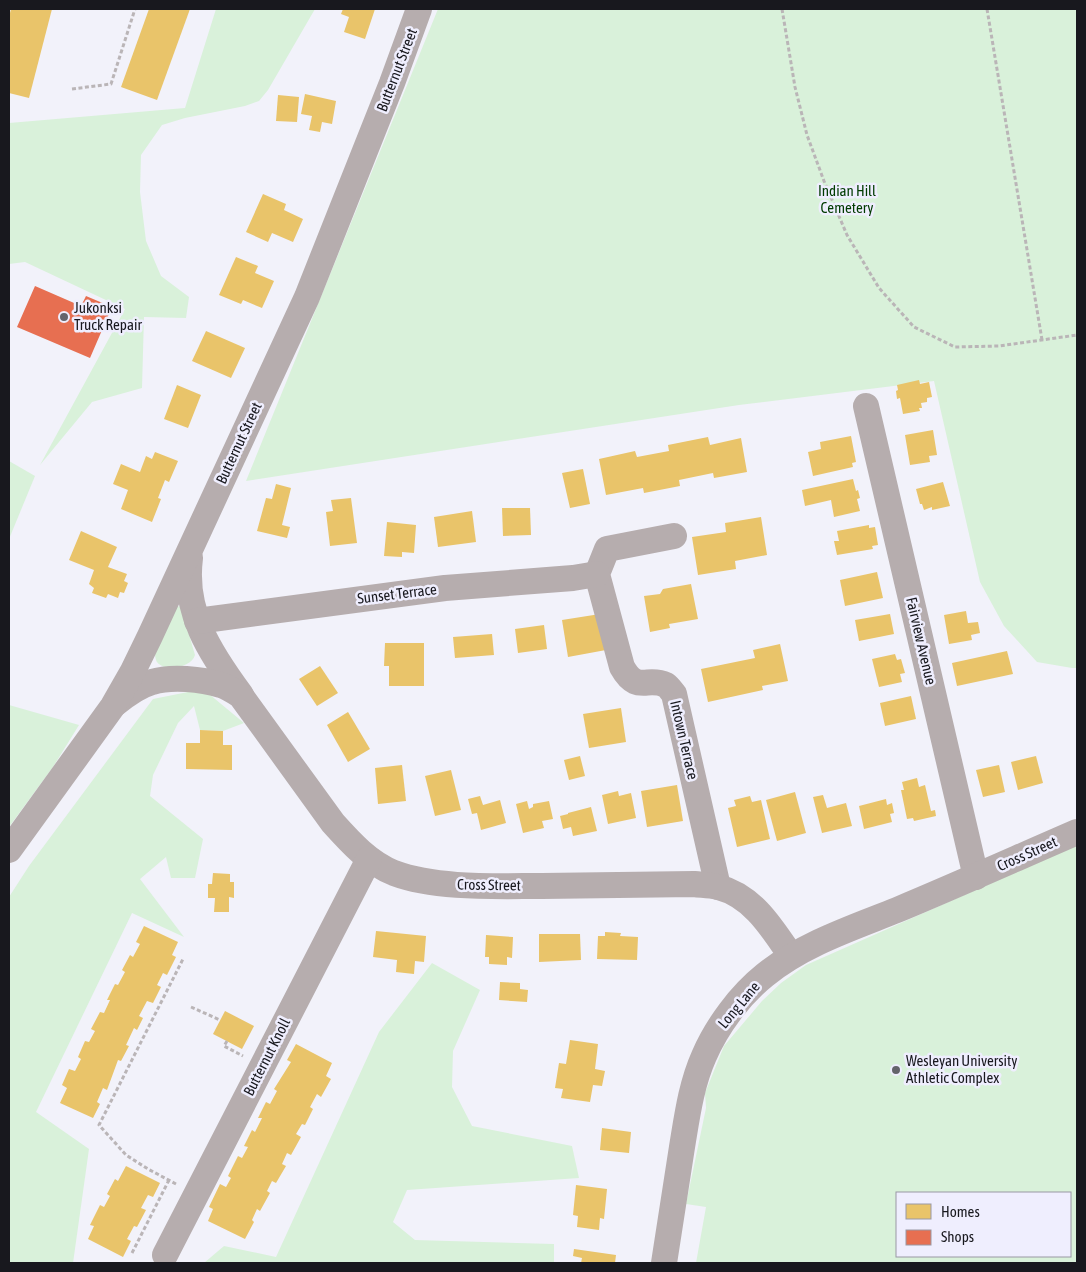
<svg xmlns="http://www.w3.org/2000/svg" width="1086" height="1272" font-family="'Asap Condensed',sans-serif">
<rect width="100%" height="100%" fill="#f2f2fa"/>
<g fill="#d9f1da" fill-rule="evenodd">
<path d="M216 9H315L268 90 259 101 245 106 185 118 162 125 141 155 140 192 146 241 161 276 189 297 186 318 144 317 142 388 92 402 40 465 125 309 25 262 9 264V123L185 108Z"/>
<path d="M438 9H1077V668H1072L1037 662 1004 626 980 582 934 381 739 405 246 481Z"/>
<path d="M9 461 35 476 9 539Z"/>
<path d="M177 606 181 607 195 655C192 667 165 673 157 662 156 661 155 656 155 654Z"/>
<path d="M203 689 244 723 223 731 200 730 194 706 178 723 153 775 150 796 203 839 195 878H171L166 857 140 879 184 937 132 913 36 1112 89 1149 73 1263H9V897L29 866 153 699Z"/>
<path d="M9 705 79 725 53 767 9 827Z"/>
<path d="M1077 845V1263H696L706 1207 686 1204 706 1108 705 1093 724 1046 762 1001 781 983 806 965ZM897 1193H1070V1256H897Z"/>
<path d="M432 963 480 990 453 1051 452 1087 472 1126 572 1146 579 1178 407 1190 393 1222 415 1240 554 1244V1263H204L224 1246 276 1257 379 1032Z"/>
</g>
<g fill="#e9c46a">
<path d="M11 9H52L29 98 9 93V17Z"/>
<path d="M149 9H190L157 100 121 87Z"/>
<path d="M343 9H375L365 39 344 32 349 17 341 14Z"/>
<path d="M305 94 336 101 332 124 322 122 320 132 309 130 312 116 301 114Z"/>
<path d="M278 95 299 97 297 122 276 121Z"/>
<path d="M263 194 286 204 284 210 303 219 293 242 272 233 268 242 246 232Z"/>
<path d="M236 257 258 266 255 273 274 281 262 308 243 300 241 304 219 295Z"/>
<path d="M206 331 245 348 231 378 192 361Z"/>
<path d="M919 380 920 384 929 382 932 397 927 398V402L921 403 922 408H919L920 411 903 414 900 398 897 399 896 391 898 390 897 385Z"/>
<path d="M177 385 201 395 188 428 164 419Z"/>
<path d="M933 430 937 455 929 456 930 462 910 465 905 435Z"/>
<path d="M851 436 856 462 852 463 853 467 813 476 808 452 821 449 820 442Z"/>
<path d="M708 437 710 445 741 438 747 472 714 478 713 473 679 480 680 486 644 493 643 488 606 495 599 459 635 451 637 457 669 451 668 445Z"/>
<path d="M155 452 178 461 169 482 165 480 158 498 161 499 152 522 121 509 128 490 113 484 121 464 140 472 146 456 152 459Z"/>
<path d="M583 469 590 504 570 508 562 473Z"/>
<path d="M853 479 856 491 858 490 860 498 857 499 860 511 834 517 831 500 805 506 802 490Z"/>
<path d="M943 482 950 506 932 510V507L924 510 922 504H920L916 489Z"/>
<path d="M276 484 291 488 282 525 290 527 287 538 257 531 266 498 272 499Z"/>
<path d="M351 498 357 543 330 546 326 512 333 511 331 500Z"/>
<path d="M502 508H530L531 535 503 536Z"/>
<path d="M472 511 476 542 438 547 434 517Z"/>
<path d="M761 517 767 555 735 561 736 569 698 575 692 537 726 532 725 523Z"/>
<path d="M387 522 416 525 414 553 402 552V557L384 556Z"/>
<path d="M869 525V528L875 527 878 545 872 546 873 549 837 555 834 541H839L837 531Z"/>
<path d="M81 531 117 547 108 567 127 574 124 581 128 583 124 593 120 592 118 598 108 594 106 598 92 593 94 588 89 584 94 570 69 560Z"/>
<path d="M877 572 883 598 845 606 840 580Z"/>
<path d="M691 584 698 619 669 624 670 628 650 632 644 596 660 594 663 589Z"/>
<path d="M966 611 968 623 978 622 980 633 971 635 972 640 949 644 944 615Z"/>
<path d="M600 614 606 650 568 657 562 620Z"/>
<path d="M890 614 894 634 859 641 855 620Z"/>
<path d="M544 625 547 649 518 653 515 629Z"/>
<path d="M492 634 494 655 455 658 453 637Z"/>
<path d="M385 643H424V686H389V666H384Z"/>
<path d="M780 644 788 681 762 686 763 690 708 702 701 669 755 658 753 650Z"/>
<path d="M1007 651 1013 674 957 686 952 663Z"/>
<path d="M895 654 897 660 901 659 905 673 900 674 902 682 879 687 872 659Z"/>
<path d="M320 666 338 693 317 706 299 679Z"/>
<path d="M911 696 916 719 885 726 880 703Z"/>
<path d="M621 708 626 742 589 748 583 714Z"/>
<path d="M348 712 370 749 348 762 327 725Z"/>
<path d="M200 730 223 731V745H232V770L186 769V743H200Z"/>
<path d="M580 756 585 776 569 780 564 760Z"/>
<path d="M1036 756 1043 783 1018 790 1011 762Z"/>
<path d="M402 765 406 801 378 804 375 768Z"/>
<path d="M999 765 1005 792 983 797 976 770Z"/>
<path d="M451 770 461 810 435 816 425 776Z"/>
<path d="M917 778 919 787 925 785 931 811 935 810 936 816 914 821 913 818 907 819 901 790H904L902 782Z"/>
<path d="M677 785 683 821 647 827 641 791Z"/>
<path d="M618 791 619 796 631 793 636 818 608 824 602 795Z"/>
<path d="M795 792 806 833 777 841 766 800Z"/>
<path d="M823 795 827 808 846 803 852 826 822 833 813 797Z"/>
<path d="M480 796 483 805 500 800 506 823 481 830 477 813 472 814 468 799Z"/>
<path d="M750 796 752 802 761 800 770 839 737 847 728 808 736 806 734 800Z"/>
<path d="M886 799 887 805 892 803 894 813 890 814 892 822 864 829 859 806Z"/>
<path d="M527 801 529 809 533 807V804L549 801 553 819 542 821 544 828 523 833 516 804Z"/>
<path d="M591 807 597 831 573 836 571 827 563 829 560 816 568 814V813Z"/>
<path d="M213 873 230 874V882H234V898L229 897V912H214L215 898H208V884H212Z"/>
<path d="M144 926 178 942 172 955 176 957 167 975 163 973 157 985 161 987 153 1003 147 1001 139 1016 143 1018 137 1030 134 1028 126 1045 129 1046 121 1061 118 1060 107 1090 103 1088 97 1102 100 1104 93 1118 60 1103 67 1088 62 1085 69 1069 75 1071 81 1059 78 1057 85 1041 89 1042 95 1031 91 1029 100 1012 104 1013 110 1000H107L115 984 118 985 125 972 122 970 130 955 133 957 140 944 136 942Z"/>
<path d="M376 931 426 936 424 962 415 961 414 974 396 972 397 960 373 957Z"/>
<path d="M605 932 621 933 620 936 638 937 637 960 597 959 598 936H605Z"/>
<path d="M539 934H580L581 960 539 962Z"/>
<path d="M486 935 513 937 512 958 507 957V965L489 964V957H485Z"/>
<path d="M500 982 520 983V989L528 990 527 1002 499 1000Z"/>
<path d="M225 1011 254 1026 242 1049 213 1034Z"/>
<path d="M570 1040 598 1044 595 1069 605 1071 602 1086 593 1085 590 1102 561 1098 563 1089 555 1088 559 1063 566 1064Z"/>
<path d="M296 1044 332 1063 326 1076 331 1079 321 1097 317 1094 310 1107 313 1109 305 1125 302 1124 296 1134 301 1137 291 1155 287 1153 282 1164 286 1166 276 1183 272 1181 267 1191 270 1193 260 1211 257 1209 252 1220 254 1222 245 1239 208 1221 213 1209 209 1207 220 1184 226 1187 231 1178 228 1176 238 1156 242 1158 248 1147 244 1146 252 1130 255 1132 262 1118H258L266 1102 270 1104 277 1091 274 1089 291 1062 287 1060Z"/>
<path d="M602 1128 631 1132 629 1153 600 1150Z"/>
<path d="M126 1166 160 1183 153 1197 148 1195 141 1208 146 1210 137 1227 134 1226 127 1239 131 1241 123 1257 88 1239 94 1226 90 1225 100 1205 104 1207 110 1196 107 1194 115 1179 118 1181Z"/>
<path d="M576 1185 607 1189 604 1219 600 1218 599 1230 577 1227 578 1216 573 1215Z"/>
<path d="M574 1249 616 1255 615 1263H581L582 1258 573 1256Z"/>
</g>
<path fill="#e76f51" d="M35 286 81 306 86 296 112 307 90 358 17 327Z"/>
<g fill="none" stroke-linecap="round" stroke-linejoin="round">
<g stroke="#bab5b7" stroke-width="3" stroke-dasharray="4 2.5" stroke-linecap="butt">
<path d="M782 9 795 87 807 135 824 181 847 235 879 288 914 327 955 347 999 346 1077 335"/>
<path d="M987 9 1042 340"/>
<path d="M72 89 111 84 135 9"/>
<path d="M191 1007 220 1020"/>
<path d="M227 1041 224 1046 243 1056"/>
<path d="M176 1184 148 1169 126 1155 99 1125 183 959"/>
<path d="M132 1253 169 1180"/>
</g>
<g stroke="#b6adae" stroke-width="26">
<path d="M866 406 976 877"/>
<path d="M674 536 607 549 597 574 622 667C637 694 647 676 666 685 669 687 672 692 674 694L718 887"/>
<path d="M190 558C183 612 210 653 241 695"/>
<path d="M197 621 445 588 573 578 597 574"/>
<path d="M115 704C126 695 138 686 152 682 171 676 202 679 221 685 228 687 235 692 241 696L333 823C351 843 369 863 394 873 437 889 496 886 542 886 593 885 643 885 694 884 702 885 710 885 718 887 753 896 772 928 791 956"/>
<path d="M9 850 113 706 133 671 150 636 307 297 392 83 419 9"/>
<path d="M165 1255 369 859"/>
<path d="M664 1263C670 1225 676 1186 682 1147 687 1117 691 1085 704 1056 717 1026 740 995 765 975 803 944 852 928 897 910 957 885 1017 858 1077 832"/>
</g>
</g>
<g fill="#64646b" stroke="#efeefe" stroke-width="2">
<circle cx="64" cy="317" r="5"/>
<circle cx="896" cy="1070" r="5"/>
</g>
<g text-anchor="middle" stroke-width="5" stroke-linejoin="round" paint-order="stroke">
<g font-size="15" fill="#18181e" stroke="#efeefe">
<text transform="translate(397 70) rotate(-69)" y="5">Butternut Street</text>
<text transform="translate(239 443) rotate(-65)" y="5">Butternut Street</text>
<text transform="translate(397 594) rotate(-7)" y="5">Sunset Terrace</text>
<text transform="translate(921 641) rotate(77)" y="5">Fairview Avenue</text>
<text transform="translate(684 740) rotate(77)" y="5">Intown Terrace</text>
<text transform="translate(1027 854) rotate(-24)" y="5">Cross Street</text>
<text transform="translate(489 885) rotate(1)" y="5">Cross Street</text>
<text transform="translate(739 1005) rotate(-50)" y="5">Long Lane</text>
<text transform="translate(267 1057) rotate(-63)" y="5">Butternut Knoll</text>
</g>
<g font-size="15" fill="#003b00" stroke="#efeefe">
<text x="847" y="196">Indian Hill<tspan x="847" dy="17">Cemetery</tspan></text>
</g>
<g font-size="15" fill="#18181e" stroke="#efeefe" text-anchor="start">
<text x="74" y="313">Jukonksi<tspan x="74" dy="17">Truck Repair</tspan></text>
<text x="906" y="1066">Wesleyan University<tspan x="906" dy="17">Athletic Complex</tspan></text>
</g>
</g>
<rect width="1086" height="1272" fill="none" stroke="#18181e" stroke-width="20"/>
<rect x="896" y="1192" width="175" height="65" fill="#efeefe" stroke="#9998a4"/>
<rect x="906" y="1204" width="25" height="15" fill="#e9c46a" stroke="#9998a4"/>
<text x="941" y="1217" font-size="15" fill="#18181e">Homes</text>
<rect x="906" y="1230" width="25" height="15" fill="#e76f51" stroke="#9998a4"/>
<text x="941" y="1242" font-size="15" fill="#18181e">Shops</text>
</svg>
